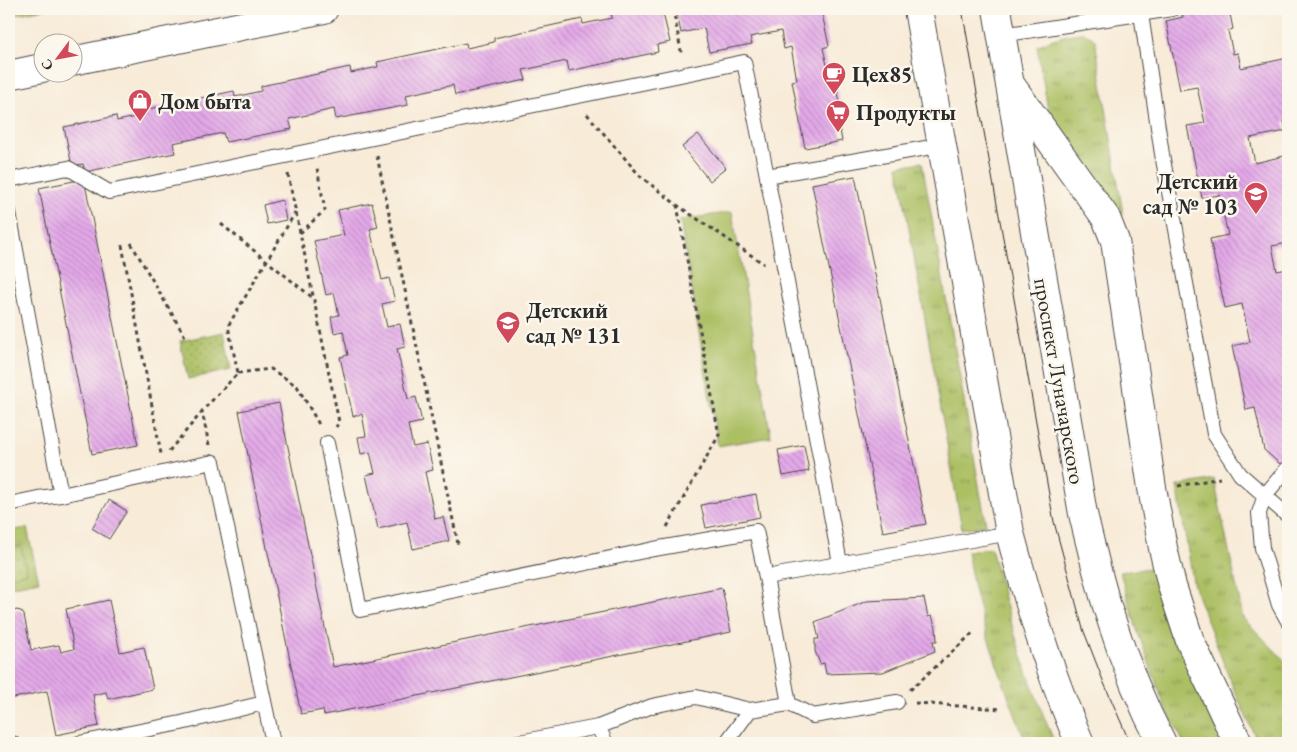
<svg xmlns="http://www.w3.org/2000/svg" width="1297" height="752" font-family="'EB Garamond',serif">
<defs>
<pattern id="grass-tufts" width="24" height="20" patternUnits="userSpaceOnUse" patternTransform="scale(1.25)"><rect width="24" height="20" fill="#acbf63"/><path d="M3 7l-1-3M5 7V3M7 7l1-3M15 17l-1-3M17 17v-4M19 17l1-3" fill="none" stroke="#8c9b52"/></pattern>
<pattern id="park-dots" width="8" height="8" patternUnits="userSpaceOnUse" patternTransform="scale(1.25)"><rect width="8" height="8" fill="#acbf63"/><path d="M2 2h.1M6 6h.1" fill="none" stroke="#8c9b52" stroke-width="1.8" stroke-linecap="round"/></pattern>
<pattern id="building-back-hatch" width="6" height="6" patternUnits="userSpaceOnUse" patternTransform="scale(1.25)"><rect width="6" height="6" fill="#e4a9e9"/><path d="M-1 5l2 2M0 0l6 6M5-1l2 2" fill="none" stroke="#b98abd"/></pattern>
</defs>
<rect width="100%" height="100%" fill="#fbf7ec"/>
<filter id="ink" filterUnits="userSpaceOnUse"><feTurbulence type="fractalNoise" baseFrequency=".02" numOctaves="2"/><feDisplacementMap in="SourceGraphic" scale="10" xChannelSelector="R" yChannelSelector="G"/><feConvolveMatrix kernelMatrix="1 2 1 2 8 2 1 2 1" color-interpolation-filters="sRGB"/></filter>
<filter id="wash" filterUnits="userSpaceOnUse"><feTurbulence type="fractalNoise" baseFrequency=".0096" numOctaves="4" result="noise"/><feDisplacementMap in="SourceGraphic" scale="20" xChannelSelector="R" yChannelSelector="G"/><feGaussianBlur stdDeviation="1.12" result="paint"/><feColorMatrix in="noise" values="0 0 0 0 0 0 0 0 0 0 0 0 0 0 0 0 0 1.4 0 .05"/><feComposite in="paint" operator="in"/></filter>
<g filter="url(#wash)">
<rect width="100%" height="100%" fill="#f8ebd8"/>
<g fill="url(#grass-tufts)" stroke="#6c7547">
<path d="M9 9H44L9 16Z"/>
<path d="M1083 33 1089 35 1095 40 1123 214H1119L1048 110 1037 46C1051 39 1067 34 1083 33Z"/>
<path d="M922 162 986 525 962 529 898 166Z"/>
<path d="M1214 479 1243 618 1288 664V743H1258L1234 690 1194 587 1177 486Z"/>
<path d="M27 528 39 581 9 587V531Z"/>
<path d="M991 548C1007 613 1028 682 1055 743H1026C1008 696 990 649 977 601 973 585 970 568 967 551Z"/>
<path d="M1158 567 1223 743H1184L1165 707 1137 630 1120 572Z"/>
</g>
<g fill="url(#park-dots)" stroke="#6c7547">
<path d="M224 332 231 370 188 379 180 341Z"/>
<path d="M21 546 27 573 9 577V548Z"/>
</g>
<path fill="#acbf63" stroke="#6c7547" d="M732 212 771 437 718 446 680 220Z"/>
<g id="blocks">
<g fill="url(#building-back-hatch)">
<path d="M631 9H662L670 42 657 45 658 52 569 71 567 61 523 70 526 80 455 95 453 85 406 95 408 105 336 119 334 109 289 119 292 129 226 142 223 133 173 143 175 153 85 172 83 164 72 166 64 127 116 116 117 121 145 115 144 110 234 91 235 97 261 91V86L350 67 351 73 378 67 377 62 466 43 467 48 494 42V38L582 19 583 24 612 18 611 13Z"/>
<path d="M676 9H816V10L821 9 829 46 823 48 827 65 832 63 843 118 838 119 842 141 805 148 792 81 797 80 791 47 784 49 781 31 750 37 752 44 709 52 704 28 681 33Z"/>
<path d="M1181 9H1220V10L1229 9 1233 29 1228 31 1233 54 1238 53 1241 68 1288 58V120L1284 121 1286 131 1250 138 1255 163 1288 155V243L1272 246 1277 271 1288 269V471L1264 450 1255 408 1246 410 1232 346 1250 342 1242 304 1225 308 1210 239 1228 235 1219 195 1202 198 1187 126 1205 123 1197 87 1180 90 1166 21 1183 17Z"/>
<path d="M698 134 726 168 710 181 682 147Z"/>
<path d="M855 176 926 524 883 532 812 184Z"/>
<path d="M84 179 138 445 92 454 39 188Z"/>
<path d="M282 200 286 220 267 224 263 205Z"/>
<path d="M372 203 378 227 370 229 382 280 389 278 395 301 382 304 387 327 400 324 405 347 397 349 408 399 416 397 422 422 408 425 413 447 427 444 433 470 425 472 435 519 443 517 449 541 413 549 407 522 378 529 366 475 375 473 370 452 361 454 358 437 366 436 362 414 353 416 340 357 348 355 343 331 334 333 331 317 339 315 334 293 326 295 314 241 344 235 338 210Z"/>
<path d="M279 403 333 667 722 588 731 632 324 715 323 710 301 714 239 411Z"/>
<path d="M804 445 809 471 783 476 778 450Z"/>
<path d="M756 494 760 517 706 528 701 505Z"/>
<path d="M109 500 127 511 109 539 92 528Z"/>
<path d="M924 598 928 617 932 616 936 628 937 641H933L935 651 883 672 826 674 824 663 820 664 815 651V639H819L815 622 867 601Z"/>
<path d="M109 600 120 652 144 647 153 689 108 699 106 692 93 695 99 726 56 735 47 691 9 699V618H11L12 613 16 610 21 611 24 615 31 650 59 645 61 652 74 649 66 609Z"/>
</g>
</g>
</g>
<g filter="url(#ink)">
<use href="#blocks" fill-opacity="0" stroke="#4a4845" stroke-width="1"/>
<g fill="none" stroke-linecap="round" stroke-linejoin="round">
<defs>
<g id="lane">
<path d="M1141 14 1162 154 1214 434 1240 474 1288 516"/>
<path d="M1002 35 1172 9"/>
<path d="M767 176 943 145"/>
<path d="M9 180 68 168 109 192 744 62 767 176 840 563"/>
<path d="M9 212 61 495"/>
<path d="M327 443 360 610 654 549 756 531 766 577 789 704 813 716 897 702"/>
<path d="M1287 469 1265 495 1259 513 1262 548 1279 605 1288 621"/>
<path d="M9 504 38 498 61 495 213 462 273 743"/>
<path d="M766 577 1010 533"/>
<path d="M598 727 606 743"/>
<path d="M9 743H12"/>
<path d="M79 743 181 723 264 703"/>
<path d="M514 743 598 727 652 706 696 697 750 710"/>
<path d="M726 743 750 710 789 704"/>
</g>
<g id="street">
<path d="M72 61 324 9"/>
<path d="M9 75 42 68"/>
<path d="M1010 84 1106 218 1115 241 1152 488 1163 548 1172 586 1190 641 1238 743"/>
</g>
<g id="secondary">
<path d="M918 9 1010 533C1029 605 1050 675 1080 743"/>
<path d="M997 9 1083 514C1092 550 1100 587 1112 622 1125 663 1142 705 1162 743"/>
</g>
</defs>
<use href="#lane" stroke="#4a4845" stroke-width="16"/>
<use href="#street" stroke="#4a4845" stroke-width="30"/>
<use href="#secondary" stroke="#4a4845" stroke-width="30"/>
<g stroke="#4a4845" stroke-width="3" stroke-dasharray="4 4" stroke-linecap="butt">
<path d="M673 9 682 56"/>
<path d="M587 114 640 176 677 205 764 264"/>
<path d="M377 156 458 544"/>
<path d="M288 174 339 422 336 427"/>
<path d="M221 224 313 298"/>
<path d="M300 233 325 210 317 168"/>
<path d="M131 243 187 340"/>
<path d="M122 245 161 454"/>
<path d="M238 373 271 369 297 386 320 426"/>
<path d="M209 445 202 411 238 373 228 326 295 213"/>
<path d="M169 451 202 412"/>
<path d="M1178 486 1220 478"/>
<path d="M667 527 719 435 677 205"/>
<path d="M910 690 974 632"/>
<path d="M915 703 1001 709"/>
</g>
<use href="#lane" stroke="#fff" stroke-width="14"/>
<use href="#street" stroke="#fff" stroke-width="28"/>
<use href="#secondary" stroke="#fff" stroke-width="28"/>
<path stroke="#2b2b2b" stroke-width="1" d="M962 9 1054 522 1083 629 1104 683 1130 743"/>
</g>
</g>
<defs>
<symbol id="cafe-pin" viewBox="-11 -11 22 30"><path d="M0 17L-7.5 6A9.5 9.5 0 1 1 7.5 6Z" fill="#d1495b" stroke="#fbf7ec"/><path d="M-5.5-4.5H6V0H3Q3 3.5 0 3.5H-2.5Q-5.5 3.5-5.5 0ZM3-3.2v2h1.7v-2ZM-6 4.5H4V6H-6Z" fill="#fff"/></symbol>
<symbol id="shop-pin" viewBox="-11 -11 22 30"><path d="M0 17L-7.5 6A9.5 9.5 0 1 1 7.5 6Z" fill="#d1495b" stroke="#fbf7ec"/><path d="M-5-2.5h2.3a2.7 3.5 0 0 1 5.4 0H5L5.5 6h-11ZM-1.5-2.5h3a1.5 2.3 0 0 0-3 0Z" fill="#fff"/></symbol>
<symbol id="supermarket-pin" viewBox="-11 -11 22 30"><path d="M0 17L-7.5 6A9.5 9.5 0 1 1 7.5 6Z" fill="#d1495b" stroke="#fbf7ec"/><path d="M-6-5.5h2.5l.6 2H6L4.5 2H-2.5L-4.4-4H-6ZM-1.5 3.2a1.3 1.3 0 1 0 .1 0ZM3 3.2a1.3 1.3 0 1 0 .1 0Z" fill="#fff"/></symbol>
<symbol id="school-pin" viewBox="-11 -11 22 30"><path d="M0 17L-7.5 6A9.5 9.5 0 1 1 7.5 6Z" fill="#d1495b" stroke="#fbf7ec"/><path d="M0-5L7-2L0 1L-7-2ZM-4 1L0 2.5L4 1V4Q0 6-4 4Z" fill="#fff"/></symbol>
</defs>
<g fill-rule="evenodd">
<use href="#cafe-pin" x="820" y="60" width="28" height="38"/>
<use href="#shop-pin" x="126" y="87" width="28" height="38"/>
<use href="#supermarket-pin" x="824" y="98" width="28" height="38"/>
<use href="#school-pin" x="1242" y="180" width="28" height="38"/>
<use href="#school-pin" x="494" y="309" width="28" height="38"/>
</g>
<g text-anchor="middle" stroke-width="5" stroke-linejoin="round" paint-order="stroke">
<g font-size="22" font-weight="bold" fill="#2b2b2b" stroke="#fbf7ec" text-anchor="start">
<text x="852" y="82">Цех85</text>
<text x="158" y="109">Дом быта</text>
<text x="856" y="120">Продукты</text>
<text x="1238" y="189" text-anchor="end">Детский<tspan x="1238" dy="25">сад № 103</tspan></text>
<text x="526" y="318">Детский<tspan x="526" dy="25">сад № 131</tspan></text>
</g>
<g font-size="22" fill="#2b2b2b" stroke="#fbf7ec">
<text transform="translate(1060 381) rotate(80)" y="8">проспект Луначарского</text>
</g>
</g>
<rect width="1297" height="752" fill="none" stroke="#fbf7ec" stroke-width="30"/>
<g transform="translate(58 58) rotate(238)"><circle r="24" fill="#fbf7ec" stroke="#a8a59f"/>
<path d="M0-4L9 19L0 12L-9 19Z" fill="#d1495b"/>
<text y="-8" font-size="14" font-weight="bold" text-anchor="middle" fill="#2b2b2b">С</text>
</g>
</svg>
